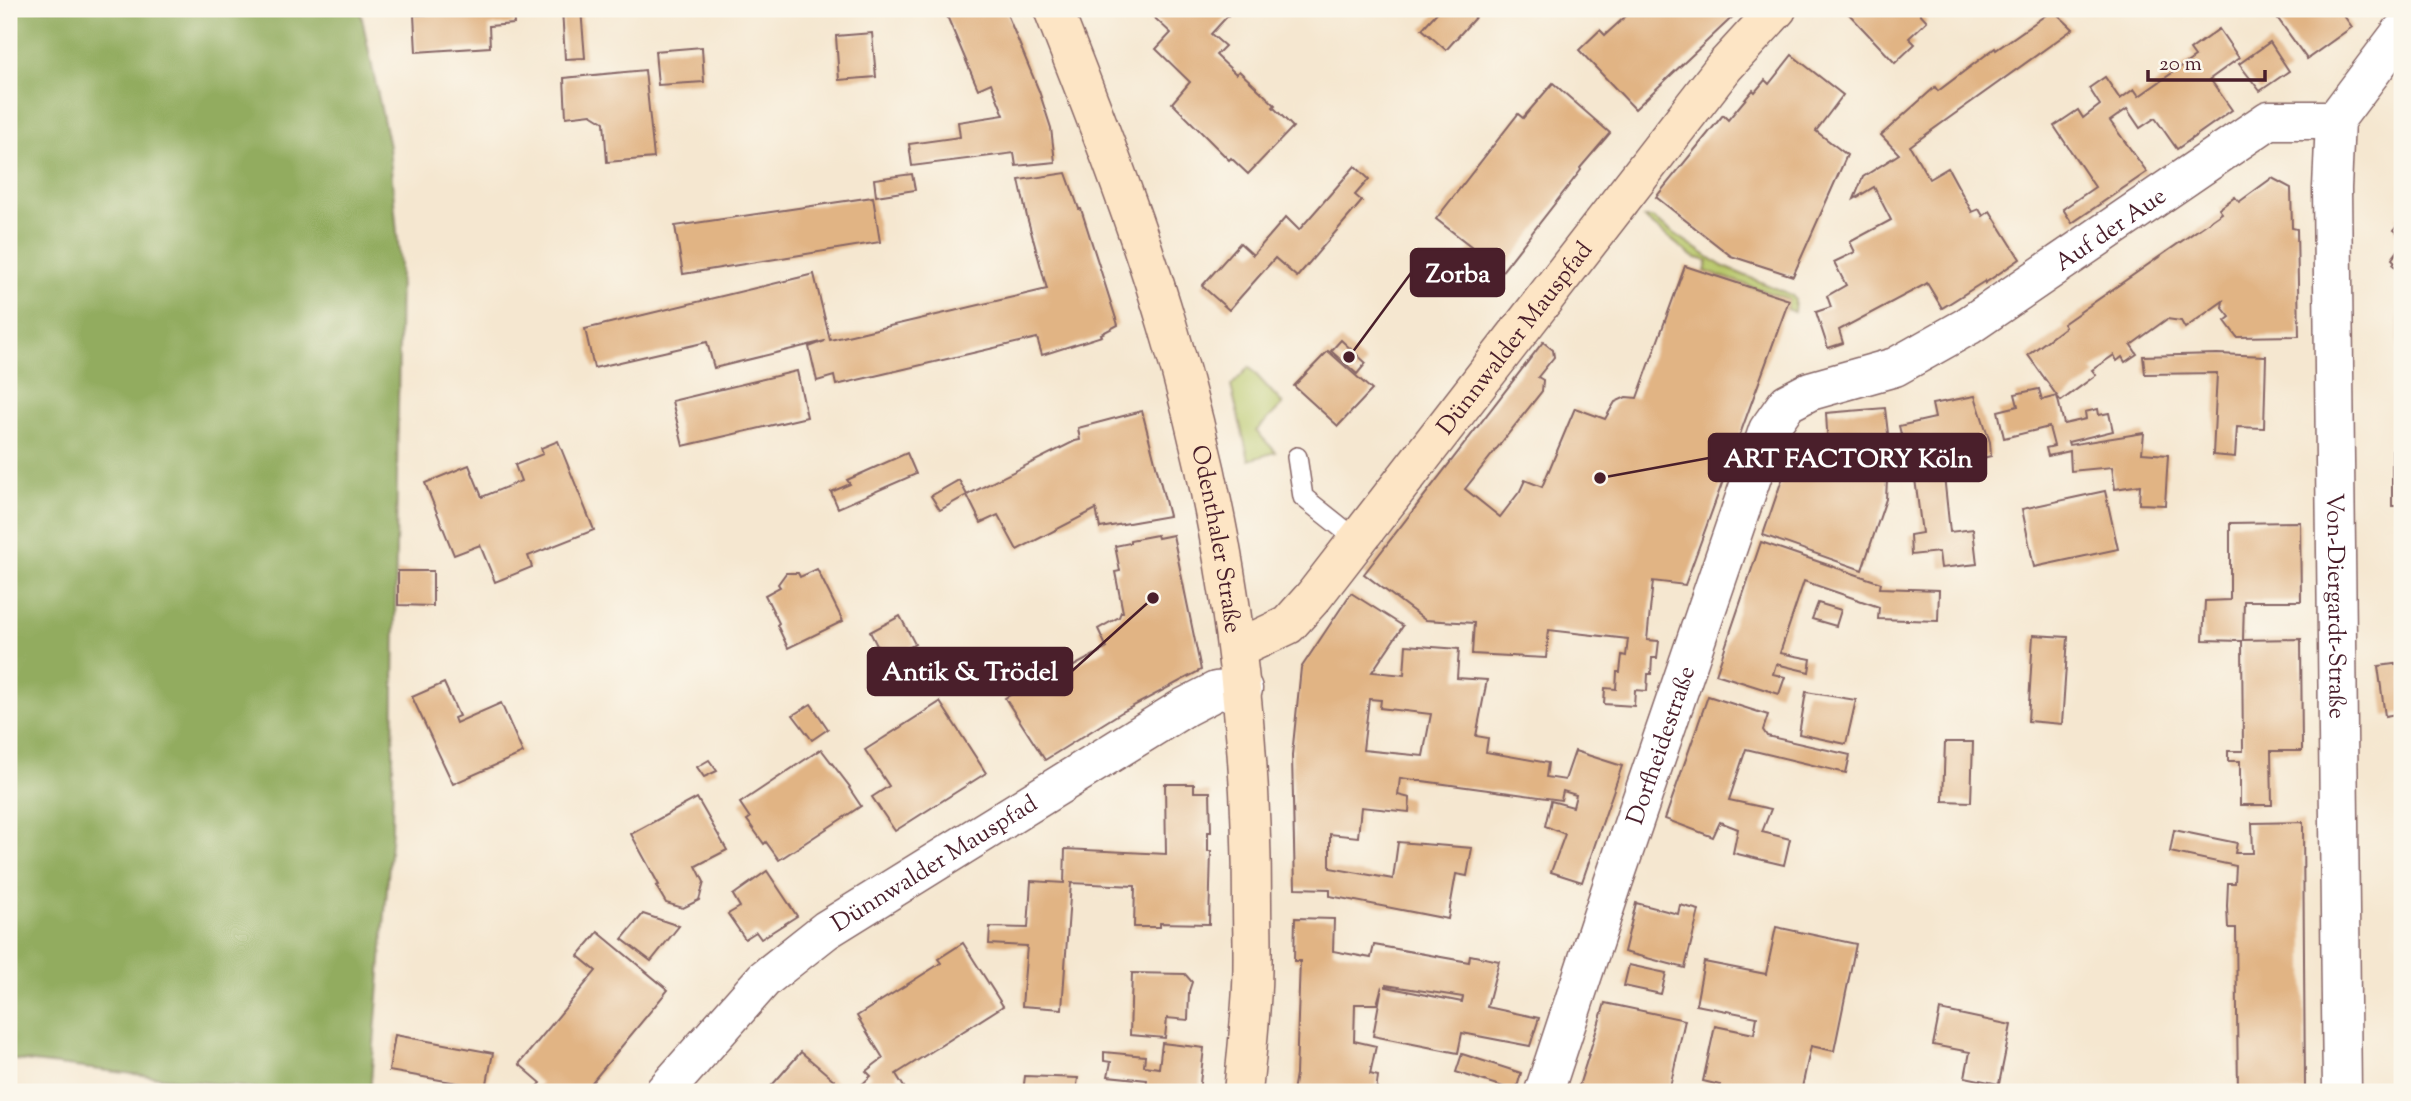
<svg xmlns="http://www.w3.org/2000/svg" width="2411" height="1101" font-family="'Sorts Mill Goudy',serif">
<rect width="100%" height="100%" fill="#fbf7ec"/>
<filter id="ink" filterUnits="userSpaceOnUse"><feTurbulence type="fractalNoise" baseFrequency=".0143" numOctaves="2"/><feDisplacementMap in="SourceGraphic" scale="14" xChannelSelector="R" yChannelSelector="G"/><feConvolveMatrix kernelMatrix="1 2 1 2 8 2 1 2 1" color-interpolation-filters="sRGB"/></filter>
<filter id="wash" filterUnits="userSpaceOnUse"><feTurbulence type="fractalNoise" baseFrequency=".00686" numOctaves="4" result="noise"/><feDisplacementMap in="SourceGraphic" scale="28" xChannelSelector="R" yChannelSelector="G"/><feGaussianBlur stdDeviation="1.57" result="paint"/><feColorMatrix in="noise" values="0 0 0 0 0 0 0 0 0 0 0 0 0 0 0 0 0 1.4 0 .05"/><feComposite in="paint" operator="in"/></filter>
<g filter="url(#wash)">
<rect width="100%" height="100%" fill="#f5e7d0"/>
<g fill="#b8c76a" stroke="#81734a" stroke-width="2">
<path d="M1644 218H1652L1722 266 1792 295 1795 300 1794 312 1786 309 1789 299 1705 271 1708 261 1693 257Z"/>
<path d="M1249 367 1283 404 1256 431 1276 452 1249 460 1231 386Z"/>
</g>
<path fill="#92ac5e" stroke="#6e6644" stroke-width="2" d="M9 9H360L389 147 400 265 392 829 370 1092H283L9 1059Z"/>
<g id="blocks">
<g fill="#e1b484" fill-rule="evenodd">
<path d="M431 9H513L514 24 489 26 490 47 416 52 414 15 432 14Z"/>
<path d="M562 9H581L585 58 565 59Z"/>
<path d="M944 9H1005L1039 91 1051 128 1055 162 1016 166 1014 153 912 166 909 144 960 137 958 122 1004 115 991 83 978 89Z"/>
<path d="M1145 9H1234L1211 34 1225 46 1216 55 1236 74 1239 71 1275 105 1273 107 1293 127 1248 174 1231 158 1229 160 1172 103 1190 82 1156 49 1171 33Z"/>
<path d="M1440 9H1474L1479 13 1446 50 1422 29Z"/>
<path d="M1623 9H1741L1635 109 1579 50 1600 30 1605 35 1626 16 1621 10Z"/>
<path d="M1852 9H1916L1927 21 1909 38 1915 44 1895 63 1848 13Z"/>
<path d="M2271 9H2339L2352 27 2307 59Z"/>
<path d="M2053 10 2073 29 1910 146 1929 179 1948 168 1972 212 1979 209 1983 216 1990 211 2020 259 1985 283V281L1942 308 1927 283 1926 284 1839 330 1843 343 1828 348 1816 312 1831 307 1827 296 1846 285 1834 262 1855 252 1850 242 1891 220 1874 187 1854 199 1863 177 1899 154 1881 135 1935 87 1938 91 1995 48 1996 50Z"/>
<path d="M2219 29 2239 58 2210 79 2232 110 2177 149 2155 118 2140 128 2127 109 2110 121 2147 172 2072 223 2063 209 2095 187 2054 126 2078 110 2083 118 2100 105 2089 88 2105 77 2120 99 2134 89 2139 96 2195 57 2190 50Z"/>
<path d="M872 33 876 77 839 80 836 36Z"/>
<path d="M2270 42 2289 71 2260 91 2239 64Z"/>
<path d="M702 47 704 82 658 85 655 51Z"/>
<path d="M1792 55 1843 95 1816 131 1847 155 1793 276 1731 256 1656 197 1723 115 1728 120 1753 90 1755 92 1765 80 1769 84Z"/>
<path d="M645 70 654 158 607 162 604 122 591 114 566 117 564 78Z"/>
<path d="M1553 83 1610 133 1580 168 1581 170 1493 283 1462 259 1472 247 1436 219 1518 114 1523 118Z"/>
<path d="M1355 166 1369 179 1355 195 1362 201 1297 277 1275 258 1229 310 1202 286 1240 243 1253 255 1286 217 1299 230Z"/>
<path d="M1066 173 1079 209H1081L1118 325 1101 334 1102 336 1042 355 1037 338 836 385 834 376 817 381 809 347 825 341 714 368 707 342 594 368 585 329 814 274 830 340 1047 289 1027 217 1019 180Z"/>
<path d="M912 174 915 190 876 196 874 179Z"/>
<path d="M2272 178 2291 188 2292 228 2297 229 2299 336 2237 337 2225 321 2230 317 2222 307 2223 301 2185 328 2181 321 2167 319 2131 345 2137 354 2125 362 2122 357 2117 361 2114 355 2092 370 2096 375 2061 401 2057 396 2064 424 2086 419 2085 412 2098 409 2099 415 2109 413 2113 431 2068 442 2069 445 2144 433 2142 453 2168 455 2165 505 2139 504 2140 485 2115 489 2112 467 2071 471 2070 451 2048 456 2046 448 2054 446 2049 427 2004 438 1998 411 2018 406 2015 394 2039 389 2042 400 2057 396 2028 355 2065 327 2063 324 2222 213 2219 209 2235 197 2239 202Z"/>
<path d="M873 197 880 242 683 274 675 226Z"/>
<path d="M2402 210V236L2394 230 2400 221 2396 218Z"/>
<path d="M2402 245V272L2393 265 2395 262 2392 259Z"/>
<path d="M1685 266 1789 300 1685 585 1653 581 1647 640 1659 641 1657 658H1652L1651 674H1648L1647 691 1635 690 1634 706 1604 704 1605 688 1616 689 1617 672H1620L1622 655 1626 656 1628 639 1549 630 1546 658 1472 654 1474 623 1425 620 1364 574 1543 342 1553 350 1554 357 1538 377 1543 380 1542 391 1465 489 1500 517 1520 491 1525 480 1542 487 1575 408 1605 419 1615 402 1626 397 1637 398Z"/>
<rect x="2398" y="307" width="4" height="41"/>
<path d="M1341 340 1366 363 1357 374 1331 351Z"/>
<path d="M1328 351 1372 390 1338 426 1294 386Z"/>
<path d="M2217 354 2266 356 2264 428 2237 427 2235 457 2213 455 2217 373 2145 374 2143 356Z"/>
<path d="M797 371 807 417 683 446 672 401Z"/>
<path d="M1975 396 1990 442 1991 456 1963 463 1960 450 1947 453 1946 450 1907 458 1899 426 1935 418 1932 404Z"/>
<path d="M1885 408 1889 442 1886 499 1862 570 1763 535 1789 459 1836 476 1843 458 1872 469 1873 444 1828 447 1826 413Z"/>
<path d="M1142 411 1169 516 1100 528 1096 509 1017 550 998 515 981 523 967 495 940 510 931 496 959 480 967 495 1075 441 1080 440 1078 428Z"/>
<path d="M558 441 594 530 528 556 532 567 495 582 480 545 454 555 425 483 469 465 482 497 521 481 515 465 543 454 541 448Z"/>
<path d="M2392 450H2402V527H2400V506H2392Z"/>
<path d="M907 453 916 474 838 508 831 492 850 484 847 480Z"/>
<path d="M1943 466 1950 532 1973 529 1977 564 1941 568 1939 552 1911 555 1910 535 1922 533 1914 471Z"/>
<path d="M2105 491 2118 549 2034 567 2022 509Z"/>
<path d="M2300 522 2301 601H2244L2243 640 2301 639 2302 751H2271L2272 805H2240V761H2228V751H2243L2242 641 2203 640 2205 601 2230 600V523Z"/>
<path d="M1157 535 1158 538 1173 535 1201 670 1122 712 1045 760 1005 698 1029 684 1032 689 1107 648 1098 629 1119 617 1121 612H1123L1115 572 1120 571 1115 546 1130 543V540Z"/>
<path d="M1761 542 1881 583 1880 588 1939 590 1938 621 1878 619 1879 607 1804 581 1780 653 1811 659 1809 672 1776 664 1773 674 1785 677 1779 694 1716 674Z"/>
<path d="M817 569 843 621 788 648 777 625 779 623 765 595 780 587 778 584 786 573H798L800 577Z"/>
<path d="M398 571H433V606L398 605Z"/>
<path d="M1351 593 1403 626 1372 672 1404 675 1406 645 1459 649 1457 678 1487 680 1476 736 1488 738 1486 752 1548 763 1546 777 1565 780 1575 751 1622 766 1582 882 1551 872 1565 834 1545 826 1551 801 1573 807 1576 795 1563 791 1561 800 1400 778 1398 795 1410 798 1409 812 1361 807 1358 837 1330 834V868L1393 879 1398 842 1472 848 1467 876 1456 874 1448 919 1330 896V889L1295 888 1292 755 1301 668ZM1369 699 1381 700 1380 708 1431 714 1423 756 1363 750Z"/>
<path d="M1818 603 1841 610 1836 626 1812 619Z"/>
<path d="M900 616 915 644 885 661 870 632Z"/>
<path d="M2033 635 2068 637 2062 724 2028 721Z"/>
<path d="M2402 663V713L2385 716 2378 666Z"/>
<path d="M444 683 459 716 454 718 456 723 501 703 523 753 453 784 412 697Z"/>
<path d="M1806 692 1856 700 1846 744 1799 734Z"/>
<path d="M1708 696 1768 715 1763 730 1767 736 1850 755 1846 773 1746 749 1729 800 1771 809 1762 832 1790 839 1784 865 1733 853 1738 829 1720 822 1713 837 1665 819Z"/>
<path d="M940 702 986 773 895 831 872 797 889 786 865 750Z"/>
<path d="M811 704 828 729 812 740 793 715Z"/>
<path d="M1945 742H1973L1971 802 1943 801Z"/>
<path d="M821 749 850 787 849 788 861 806 779 860 766 842 764 844 747 820 750 818 740 803Z"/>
<path d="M709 760 717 771 704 777 697 767Z"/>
<path d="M1165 784H1194V792H1210L1211 832H1208V851H1211L1209 924 1160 923V927H1134L1135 886 1071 883 1062 1009 1022 1006 1027 946 989 944 990 927 1028 928 1031 881 1064 883 1065 849 1166 854Z"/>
<path d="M697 798 727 850 696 866 704 882 699 900 683 908 666 903 656 886 659 885 631 834Z"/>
<rect x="2398" y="810" width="4" height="46"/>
<path d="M2303 822 2305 1092H2238L2236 928H2228L2227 906 2228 883H2235L2236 866 2170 852 2174 830 2237 843 2235 853H2253L2252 823Z"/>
<path d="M767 871 797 916 761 939 756 932 745 939 728 914 740 907 733 895Z"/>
<path d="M1636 903 1678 914 1680 905 1699 910 1685 968 1624 952Z"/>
<path d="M643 914 679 926 651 961 622 939Z"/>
<path d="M1295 918 1334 919 1333 951 1371 958 1374 945 1469 962 1470 955 1499 961 1487 1007 1539 1018 1530 1046 1462 1033 1458 1053 1373 1036 1382 986 1377 1004H1355L1354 1041 1376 1046 1370 1074 1378 1076 1376 1092H1293L1296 1074 1300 961H1294ZM1386 985 1463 997 1462 1002 1386 987Z"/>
<path d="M1776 927 1856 944 1834 1051 1811 1046 1801 1092H1719L1720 1085 1703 1081 1715 1026 1754 1034 1757 1017 1696 1005 1704 962 1766 974Z"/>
<path d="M598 932 668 990 584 1092H533L541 1083 519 1064 596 971 578 956Z"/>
<path d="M963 943 1003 1006 896 1074 907 1092H854L871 1076 866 1071 883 1058 857 1016 941 963 938 959Z"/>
<path d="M1629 965 1666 973 1661 994 1624 986Z"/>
<path d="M1132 973 1185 974 1192 982 1189 991 1188 1020 1167 1018 1165 1038 1130 1035Z"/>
<path d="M1605 1003 1685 1020 1670 1087 1663 1092 1645 1090 1644 1092H1577Z"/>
<path d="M1940 1010 2011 1025 1999 1084 1965 1077 1970 1052 1933 1045Z"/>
<path d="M395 1035 493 1053 486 1088 389 1071Z"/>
<path d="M1162 1043 1204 1048 1199 1092H1146L1147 1080 1108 1076 1111 1062 1104 1061V1052L1145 1056 1144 1066 1159 1068Z"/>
<path d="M801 1052 848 1092H766Z"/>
<path d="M1462 1054 1521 1073 1516 1091 1456 1072Z"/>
<path d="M1025 1076 1078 1078 1076 1092H1023Z"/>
</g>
</g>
</g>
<g filter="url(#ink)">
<use href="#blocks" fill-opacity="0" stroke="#866565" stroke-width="2"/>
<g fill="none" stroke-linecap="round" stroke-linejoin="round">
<defs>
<path id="lane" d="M1297 457 1303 497 1357 540"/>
<g id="street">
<path id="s1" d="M2335 120 2332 188 2342 1092"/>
<path id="s2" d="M664 1092 764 979 826 930 1185 707 1216 691 1243 689"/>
<path id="s3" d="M1544 1092 1614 880 1768 430 1787 403 1810 391 1895 367 1968 326 2269 120H2335L2402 31"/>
</g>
<g id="secondary">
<path id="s4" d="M1053 9C1094 113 1135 217 1167 324 1224 511 1252 707 1252 903 1252 936 1254 970 1251 1003 1249 1033 1246 1063 1243 1092"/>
<path id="s5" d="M1237 649 1288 625 1314 596 1724 67 1777 9"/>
</g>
</defs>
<use href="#lane" stroke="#866565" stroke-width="22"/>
<use href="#street" stroke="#866565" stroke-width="41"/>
<use href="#secondary" stroke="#866565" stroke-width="41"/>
<use href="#lane" stroke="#fff" stroke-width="19"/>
<use href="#street" stroke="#fff" stroke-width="38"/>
<use href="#secondary" stroke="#fde5c5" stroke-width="38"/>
</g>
</g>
<g text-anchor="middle" stroke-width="5" stroke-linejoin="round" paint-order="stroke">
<g font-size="24" fill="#4a1f2b" stroke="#fbf7ec">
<text dy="8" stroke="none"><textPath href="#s3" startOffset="1102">Auf der Aue</textPath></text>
<text dy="8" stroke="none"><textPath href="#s5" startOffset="422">Dünnwalder Mauspfad</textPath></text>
<text dy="8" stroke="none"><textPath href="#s4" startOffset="556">Odenthaler Straße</textPath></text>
<text dy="8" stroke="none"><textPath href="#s1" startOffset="486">Von-Diergardt-Straße</textPath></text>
<text dy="8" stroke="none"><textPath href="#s3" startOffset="366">Dorfheidestraße</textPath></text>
<text dy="8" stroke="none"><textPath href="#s2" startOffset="357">Dünnwalder Mauspfad</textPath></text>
</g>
</g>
<path fill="none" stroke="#4a1f2b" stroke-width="2.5" d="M1349 357L1411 273M1600 478L1709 458M1153 598L1072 671"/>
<g fill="#4a1f2b" stroke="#fbf7ec" stroke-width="2.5">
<circle cx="1349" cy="357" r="7"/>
<circle cx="1600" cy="478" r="7"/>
<circle cx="1153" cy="598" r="7"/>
</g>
<g fill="#4a1f2b" stroke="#4a1f2b" stroke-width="2.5">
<rect x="1411" y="249" width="93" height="47" rx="7"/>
<rect x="1709" y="434" width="277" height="47" rx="7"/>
<rect x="868" y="648" width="204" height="47" rx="7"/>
</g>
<g font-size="26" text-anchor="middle" font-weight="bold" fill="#fff">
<text x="1458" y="282">Zorba</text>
<text x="1848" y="467">ART FACTORY Köln</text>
<text x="970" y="680">Antik &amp; Trödel</text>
</g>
<rect width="2411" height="1101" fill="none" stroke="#fbf7ec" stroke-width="35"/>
<path d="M2148 70v10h117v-10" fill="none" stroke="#4a1f2b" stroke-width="3.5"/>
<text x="2159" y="70" font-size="21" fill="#4a1f2b" stroke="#fbf7ec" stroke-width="5" paint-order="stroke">20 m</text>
</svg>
